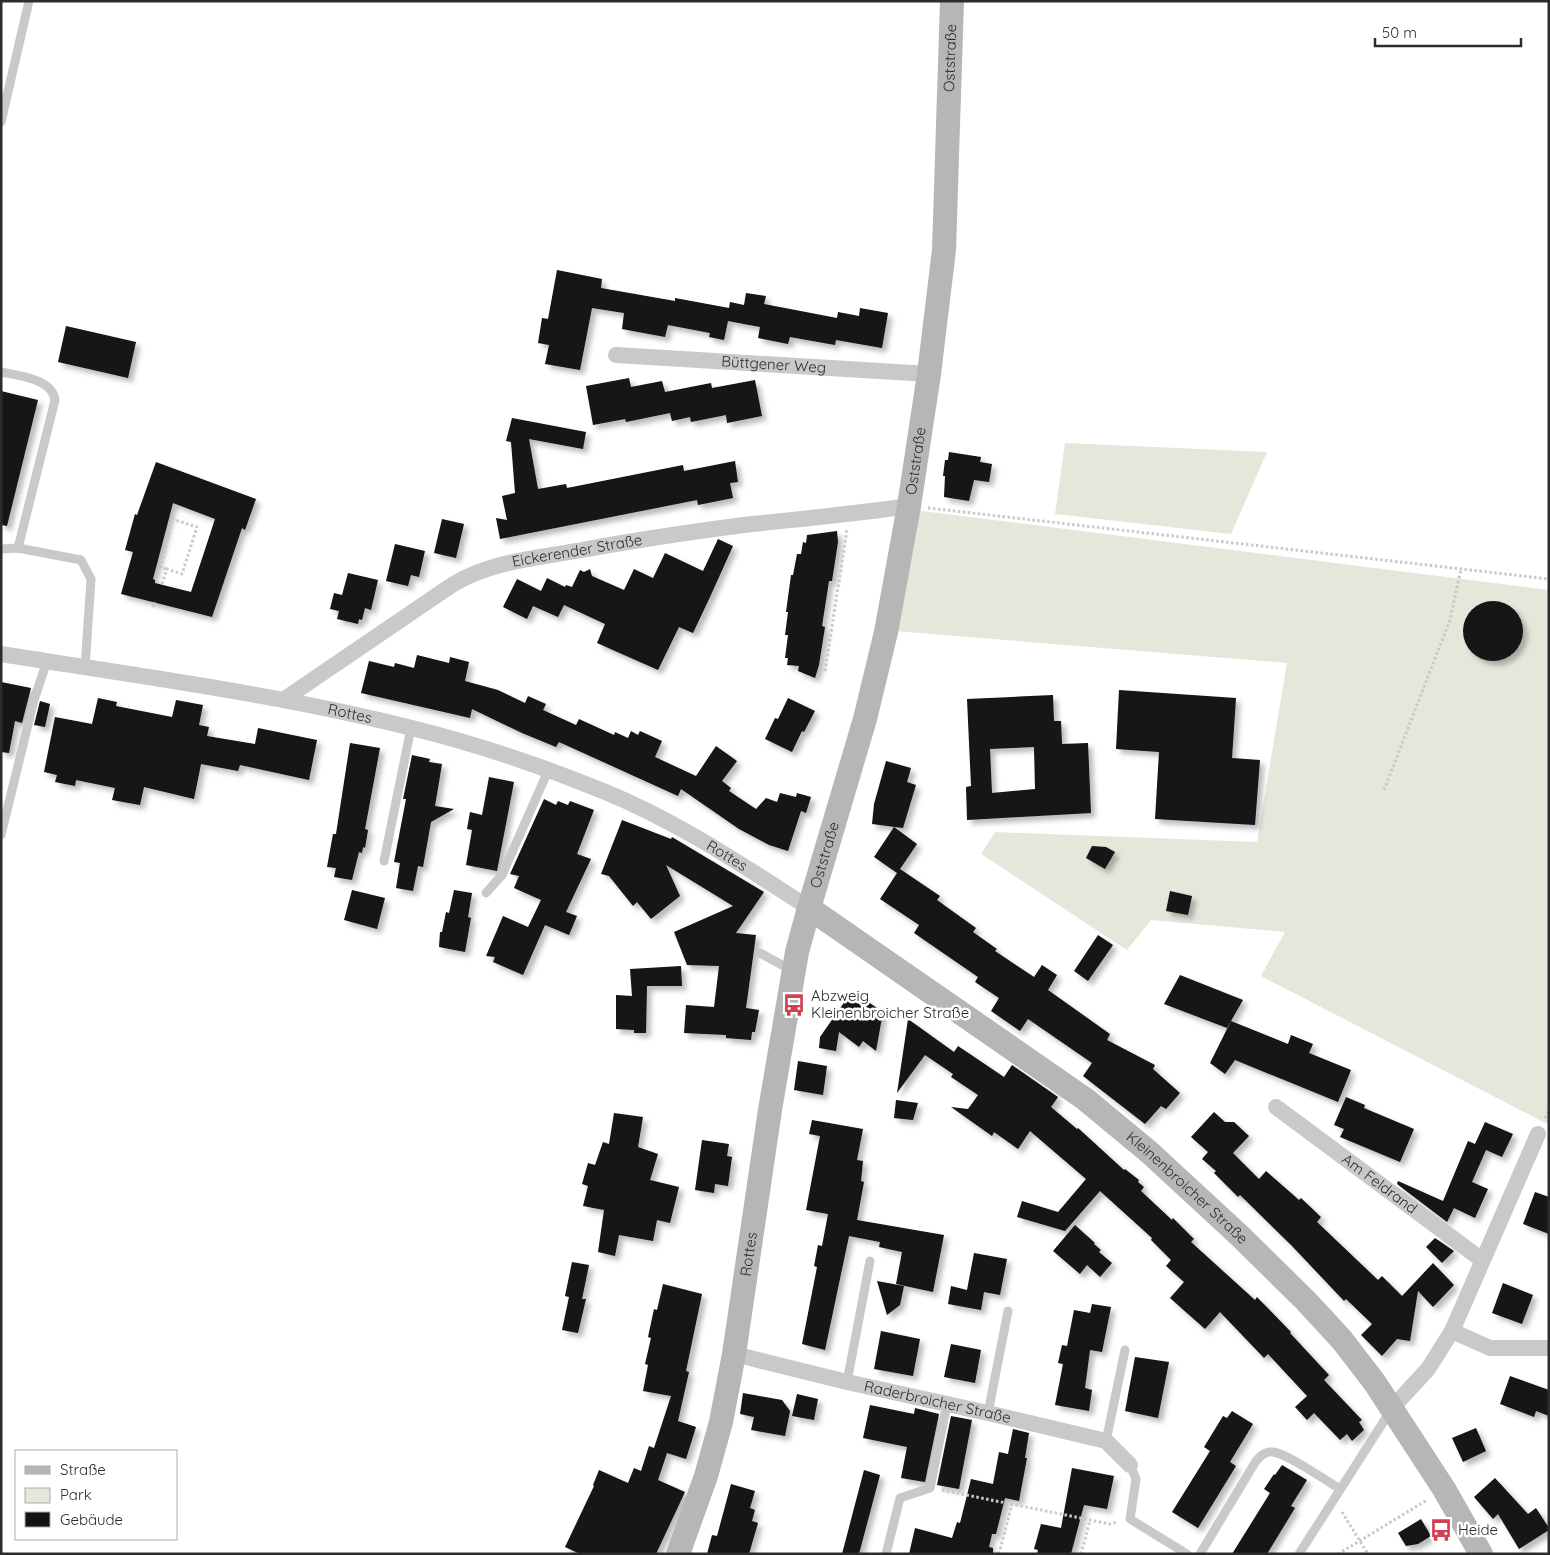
<svg xmlns="http://www.w3.org/2000/svg" width="1550" height="1555" font-family="Quicksand,sans-serif">
<defs>
<filter id="shadow"><feDropShadow dx="4.5" dy="4.5" stdDeviation="2.5" flood-color="#0004"/></filter>
</defs>
<rect width="100%" height="100%" fill="#fff"/>
<g fill="#e3e8db">
<path d="M1065 443 1267 452 1231 534 1055 514Z"/>
<path d="M914 510 1549 590V1125L1261 976 1285 932 1151 920 1127 950 981 854 995 832 1257 842 1287 663 895 631Z"/>
</g>
<g fill="#131313" fill-rule="evenodd" filter="url(#shadow)">
<path d="M557 270 602 279 601 288 675 301V298L729 308 730 302 744 305 746 293 766 296 764 304 837 318 838 312 859 316 860 308 888 313 882 348 836 340 835 345 790 337 788 344 758 338 760 327 728 321 724 340 709 337 710 333 668 325 665 337 622 329 624 313 592 308 580 370 545 364 549 345 538 343 542 318 548 319Z"/>
<path d="M66 326 136 342 128 378 58 362Z"/>
<path d="M629 378 631 387 662 381 665 392 711 383 712 388 755 380 762 416 727 423 726 415 691 422 690 417 672 421 670 413 626 422 625 419 593 425 586 386Z"/>
<path d="M1 391 38 400 7 526 1 525Z"/>
<path d="M512 418 586 432 583 449 529 439 538 489 566 484 567 488 683 465 684 471 735 461 738 482 730 483 733 498 698 505 697 500 500 539 496 518 507 520 502 496 515 493 511 442 506 441Z"/>
<path d="M949 452 981 457 980 462 992 464 989 482 974 480 969 501 944 497 945 476H943L945 460H948Z"/>
<path d="M156 462 256 499 245 530 242 528 212 617 121 594 133 552 125 550 135 514 137 515ZM173 503 215 519 191 592 155 583V580L153 579Z"/>
<path d="M442 519 464 524 456 558 434 553Z"/>
<path d="M837 531 838 542 832 581H829L822 626 825 627 819 665 815 678 798 671 799 666 787 665 788 658H785L788 635H785L788 612H786L791 575H793L797 554H801L803 542 806 543 807 535Z"/>
<path d="M718 539 733 546 710 597 693 633 679 627 658 670 597 643 605 624 564 605 558 617 533 606 527 619 503 607 517 579 541 591 547 578 565 587 566 585 572 587 580 570 584 572 590 569 592 576 624 590 634 569 653 578 665 553 703 571Z"/>
<path d="M395 544 425 551 419 577 411 575 408 586 386 581Z"/>
<path d="M348 573 378 580 371 610 365 608 362 620 359 619 358 624 337 619 339 611 330 609 334 593 342 595Z"/>
<circle cx="1493" cy="631" r="30"/>
<path d="M417 655 449 663 450 657 469 662 465 681 498 690 525 703 528 696 546 704 543 710 576 725 579 719 614 735 615 732 628 738 631 731 638 735 640 731 662 741 655 757 696 776 716 746 737 761 722 781 731 788 729 791 756 809 766 798 777 802 780 793 796 797 797 793 811 797 806 813 801 811 788 851 769 845 739 829 681 789 678 796 559 742 556 747 522 733 472 709 470 718 361 693 369 661 394 667 395 663 414 668Z"/>
<path d="M1 682 31 688 22 723 15 721 9 753 1 752Z"/>
<path d="M1119 690 1236 698 1232 758 1260 760 1255 825 1155 819 1159 752 1116 749Z"/>
<path d="M1053 695 1054 721H1061L1062 744 1088 743 1091 813 967 820 966 787 971 786 967 699ZM1034 747 1035 789 992 793 990 749Z"/>
<path d="M98 698 117 702 116 706 172 717 176 700 203 705 199 725 209 727 207 736 255 744 258 728 317 740 309 780 240 765 238 771 201 764 194 799 144 787 140 805 112 800 115 788 76 780 75 786 55 782 57 775 44 772 55 717 92 724Z"/>
<path d="M788 698 815 711 804 732 802 731 792 752 765 739 775 718 778 719Z"/>
<path d="M40 701 50 704 45 727 34 725Z"/>
<path d="M350 743 380 748 365 829 368 830 365 848 363 847 362 853 359 852 352 880 334 877 336 868 327 867 333 834H336Z"/>
<path d="M412 755 430 759 429 762 442 764 435 806 454 809 431 822 423 867 418 866 413 891 396 888 400 863 394 862 406 799H403Z"/>
<path d="M886 761 911 768 907 782 916 785 903 828 872 824 874 804Z"/>
<path d="M489 777 514 782 497 871 466 865 472 830 467 829 470 812 482 815Z"/>
<path d="M544 799 556 805 558 801 568 805 570 801 594 810 577 854 591 859 566 912 577 916 569 935 545 925 523 975 493 962 495 957 486 956 503 916 528 927 541 900 514 888 519 876 510 874Z"/>
<path d="M622 820 671 839 672 837 764 892 736 933 756 935 746 1008 759 1010 755 1032H752L751 1040 726 1038V1035L684 1033 686 1005 714 1007 719 966 687 965 674 932 733 906 666 865 680 896 651 919 637 902 633 906 609 876 601 874Z"/>
<path d="M894 827 917 844 900 869 940 896 937 900 976 928 973 932 997 949 995 951 1034 977 1042 965 1057 975 1048 990 1110 1034 1107 1040 1155 1065 1153 1069 1180 1093 1166 1109 1161 1106 1145 1124 1083 1076 1092 1063 1028 1019 1020 1031 991 1011 999 998 975 982 978 977 914 933 919 925 880 899 897 873 874 857Z"/>
<path d="M1092 846 1106 847 1115 852 1105 869 1086 858Z"/>
<path d="M352 890 385 898 377 929 344 920Z"/>
<path d="M454 890 472 893 468 917 471 918 465 952 439 947 440 932H442L446 912 449 913Z"/>
<path d="M1170 891 1192 896 1188 915 1166 911Z"/>
<path d="M1098 935 1113 945 1088 981 1074 971Z"/>
<path d="M681 966 682 986H647L646 1033H634V1030L616 1029V995L632 996 630 969Z"/>
<path d="M1180 975 1243 1000 1227 1028 1164 1004Z"/>
<path d="M852 991 883 1012 876 1051 863 1041 859 1047 839 1032 836 1051 819 1048 820 1037Z"/>
<path d="M908 1019 954 1052 958 1046 1004 1077 1012 1065 1058 1097 1051 1107 1077 1129 1078 1128 1124 1170 1125 1169 1139 1180 1138 1182 1144 1187 1141 1191 1172 1220 1173 1218 1194 1239 1191 1242 1255 1300 1257 1297 1291 1332 1290 1333 1329 1375 1324 1380 1362 1420 1359 1422 1364 1430 1352 1441 1347 1434 1340 1440 1314 1413 1307 1420 1295 1407 1307 1396 1268 1354 1264 1358 1220 1312 1205 1329 1170 1298 1184 1282 1166 1266 1171 1260 1151 1240 1152 1238 1100 1191 1065 1231 1017 1217 1022 1201 1058 1212 1086 1179 1030 1131 1018 1149 994 1132 992 1136 951 1107 968 1109 978 1095 951 1077 953 1074 925 1055 897 1093Z"/>
<path d="M1231 1021 1288 1044 1291 1035 1313 1044 1309 1053 1351 1070 1338 1102 1235 1060 1225 1074 1210 1063Z"/>
<path d="M798 1061 827 1066 823 1095 794 1090Z"/>
<path d="M1346 1097 1365 1105 1364 1108 1414 1129 1400 1162 1340 1137 1344 1129 1334 1125Z"/>
<path d="M896 1100 918 1103 913 1120 894 1118Z"/>
<path d="M1214 1112 1225 1122H1234L1249 1136 1233 1153 1259 1179 1266 1171 1299 1200 1301 1198 1321 1217 1317 1222 1378 1280 1382 1276 1402 1296 1433 1263 1454 1285 1433 1307 1418 1291 1410 1341 1397 1339 1382 1356 1361 1335 1372 1324 1346 1299 1344 1301 1292 1246 1240 1195 1238 1197 1214 1173 1216 1171 1202 1159 1208 1152 1191 1137Z"/>
<path d="M614 1113 643 1117 638 1147 658 1154 650 1180 679 1187 670 1223 657 1220 653 1241 619 1235 615 1256 598 1252 604 1210 583 1206 588 1186 582 1184 588 1163 595 1165 603 1142 609 1144Z"/>
<path d="M812 1120 863 1129 857 1160 863 1161 861 1181 864 1182 857 1220 944 1235 933 1292 896 1284 902 1252 879 1247 880 1242 849 1236 825 1350 802 1344 817 1267 814 1266 818 1245 822 1246 828 1214 806 1210 820 1136 809 1134Z"/>
<path d="M1485 1122 1513 1134 1502 1157 1486 1150 1472 1182 1488 1189 1475 1218 1454 1208 1447 1222 1397 1184 1398 1181 1443 1201 1468 1141 1475 1144Z"/>
<path d="M702 1140 729 1144 727 1156 732 1157 728 1186 715 1184 714 1193 695 1190Z"/>
<path d="M1535 1192 1549 1197V1234L1523 1224Z"/>
<path d="M1075 1225 1095 1243 1094 1244 1101 1250 1099 1252 1112 1263 1100 1277 1087 1265 1080 1274 1053 1251Z"/>
<path d="M1435 1238 1454 1251 1442 1263 1426 1247Z"/>
<path d="M974 1253 1007 1259 1000 1295 984 1292 981 1310 948 1304 951 1286 967 1290Z"/>
<path d="M572 1262 589 1265 582 1299H586L578 1333 562 1330 569 1297 565 1296Z"/>
<path d="M877 1281 904 1286 900 1305 887 1315Z"/>
<path d="M1503 1283 1533 1295 1522 1324 1492 1313Z"/>
<path d="M663 1284 702 1294 686 1371 689 1372 678 1421 696 1427 686 1459 667 1453 658 1480 685 1492 656 1554H580L565 1547 594 1486 593 1485 599 1470 628 1483 634 1468 641 1471 649 1446 654 1448 671 1396 643 1391 648 1365 645 1364 651 1338 648 1337 654 1309 657 1310Z"/>
<path d="M1092 1304 1111 1307 1102 1352 1090 1350 1085 1388 1092 1390 1089 1411 1055 1405 1063 1364 1058 1363 1062 1345 1067 1346 1074 1310 1090 1313Z"/>
<path d="M881 1331 920 1339 913 1376 874 1369Z"/>
<path d="M951 1344 981 1350 975 1383 944 1377Z"/>
<path d="M1135 1357 1169 1362 1158 1418 1125 1411Z"/>
<path d="M1510 1376 1549 1390V1416L1536 1411 1534 1417 1500 1404Z"/>
<path d="M743 1393 782 1400 790 1411 785 1436 751 1430 754 1417 740 1414Z"/>
<path d="M797 1394 818 1399 814 1420 792 1416Z"/>
<path d="M870 1405 914 1414 915 1408 939 1414 925 1482 901 1478 907 1447 863 1438Z"/>
<path d="M1232 1411 1253 1424 1230 1462 1236 1466 1198 1528 1172 1512 1210 1451 1204 1447 1223 1416 1227 1418Z"/>
<path d="M951 1416 972 1420 959 1489 937 1485Z"/>
<path d="M1476 1428 1486 1451 1463 1462 1452 1438Z"/>
<path d="M1013 1429 1029 1433 1025 1458H1027L1019 1501 1005 1498 996 1534H992L989 1547 993 1548V1554H909L915 1528 952 1538 957 1522 960 1523 971 1479 993 1484 999 1452 1008 1454Z"/>
<path d="M1282 1465 1307 1480 1291 1506 1295 1508 1267 1554H1232L1270 1493 1264 1489 1274 1474 1275 1475Z"/>
<path d="M1072 1468 1114 1476 1107 1509 1084 1505 1071 1554H1037L1038 1550 1034 1549 1041 1524 1061 1528Z"/>
<path d="M864 1470 880 1475 859 1554H842Z"/>
<path d="M1495 1478 1528 1514 1536 1508 1549 1528V1530L1519 1549 1498 1514 1493 1519 1474 1497Z"/>
<path d="M731 1484 755 1491 750 1508 755 1510 752 1521 758 1523 749 1554H707L712 1535 717 1536Z"/>
<path d="M1421 1519 1431 1536 1418 1544 1406 1546 1398 1533Z"/>
</g>
<g fill="none" stroke-linecap="round" stroke-linejoin="round">
<g stroke="#c9c9c9" stroke-width="3" stroke-dasharray="2.5 2.5" stroke-linecap="butt">
<path d="M928 508 1549 579"/>
<path d="M162 584 167 569 182 574 197 527 172 519 161 568 167 569"/>
<path d="M153 607 155 602"/>
<path d="M825 671 847 530"/>
<path d="M1384 790 1450 620 1461 569"/>
<path d="M1545 1118 1549 1110"/>
<path d="M942 1490 1110 1524 1117 1522"/>
<path d="M1342 1512 1368 1554"/>
<path d="M999 1554 1012 1504"/>
<path d="M1081 1554 1090 1520"/>
<path d="M1338 1554 1427 1500"/>
</g>
<g stroke="#c9c9c9" stroke-width="9">
<path d="M1 122 29 1"/>
<path d="M1 372C18 376 52 378 55 400L18 548"/>
<path d="M1 549 18 548 81 560 91 579 85 668"/>
<path d="M1 835 34 700 47 661"/>
<path d="M384 861 411 728"/>
<path d="M486 893 502 875 548 771"/>
<path d="M760 953 793 971"/>
<path d="M847 1382 870 1261"/>
<path d="M988 1413 1008 1311"/>
<path d="M1106 1441 1125 1350"/>
<path d="M1130 1465 1136 1479 1130 1519 1187 1554"/>
<path d="M886 1554 900 1498 930 1488 947 1404"/>
<path d="M1200 1554 1256 1461C1261 1455 1266 1451 1273 1452 1286 1453 1327 1481 1340 1489"/>
<path d="M1299 1554 1391 1410"/>
</g>
<g stroke="#c9c9c9" stroke-width="16">
<path id="s1" d="M616 355 929 374"/>
<path id="s2" d="M1 654C138 676 277 694 412 728 476 744 542 766 603 791 677 821 742 865 809 908"/>
<path id="s3" d="M283 700 452 585C491 561 538 558 582 550 636 540 690 532 744 525 799 519 854 514 909 506"/>
<path id="s4" d="M1276 1107 1482 1260"/>
<path d="M1452 1331 1490 1348H1549"/>
<path id="s5" d="M734 1354 847 1382 988 1413 1106 1441 1130 1465"/>
<path d="M1392 1408 1428 1369 1452 1331 1538 1134"/>
</g>
<g stroke="#b6b6b6" stroke-width="24">
<path id="s6" d="M809 908 1085 1099 1149 1152 1240 1236 1306 1301 1342 1340 1375 1383 1444 1489 1481 1554"/>
<path id="s7" d="M678 1554 706 1476 721 1422 734 1354 770 1110 797 952 809 908 865 719 886 632 909 506 929 374 944 250 952 1"/>
</g>
</g>
<defs>
<symbol id="bus-bare" viewBox="-9 -9 18 18"><path d="M-5-6H5V4H4V6H2V4H-2V6H-4V4H-5ZM-3.5-4V0h7V-4ZM-3.5 1.2v1.5H-2V1.2ZM2 1.2v1.5H3.5V1.2Z" fill="#d04253" stroke="#fff" stroke-width="2.5" paint-order="stroke"/></symbol>
</defs>
<g fill-rule="evenodd">
<use href="#bus-bare" x="778" y="989" width="32" height="32"/>
<use href="#bus-bare" x="1425" y="1514" width="32" height="32"/>
</g>
<g text-anchor="middle" stroke-width="5" stroke-linejoin="round" paint-order="stroke">
<g font-size="15" fill="#2c2c2c" stroke="#fff">
<text dy="5" stroke="none"><textPath href="#s7" startOffset="1526">Oststraße</textPath></text>
<text dy="5" stroke="none"><textPath href="#s1" startOffset="158">Büttgener Weg</textPath></text>
<text dy="5" stroke="none"><textPath href="#s7" startOffset="1121">Oststraße</textPath></text>
<text dy="5" stroke="none"><textPath href="#s3" startOffset="335">Eickerender Straße</textPath></text>
<text dy="5" stroke="none"><textPath href="#s2" startOffset="354">Rottes</textPath></text>
<text dy="5" stroke="none"><textPath href="#s7" startOffset="716">Oststraße</textPath></text>
<text dy="5" stroke="none"><textPath href="#s2" startOffset="759">Rottes</textPath></text>
<text dy="5" stroke="none"><textPath href="#s4" startOffset="129">Am Feldrand</textPath></text>
<text dy="5" stroke="none"><textPath href="#s6" startOffset="471">Kleinenbroicher Straße</textPath></text>
<text dy="5" stroke="none"><textPath href="#s7" startOffset="309">Rottes</textPath></text>
<text dy="5" stroke="none"><textPath href="#s5" startOffset="209">Raderbroicher Straße</textPath></text>
</g>
<g font-size="15" fill="#2c2c2c" stroke="#fff" text-anchor="start">
<text x="811" y="1001">Abzweig<tspan x="811" dy="17">Kleinenbroicher Straße</tspan></text>
<text x="1458" y="1535">Heide</text>
</g>
</g>
<rect width="1550" height="1555" fill="none" stroke="#2c2c2c" stroke-width="5"/>
<rect x="15" y="1450" width="162" height="90" fill="#ffffff" stroke="#ababab"/>
<rect x="25" y="1466" width="25" height="8" fill="#b6b6b6" stroke="#ababab"/>
<text x="60" y="1475" font-size="15" fill="#2c2c2c">Straße</text>
<rect x="25" y="1488" width="25" height="15" fill="#e3e8db" stroke="#ababab"/>
<text x="60" y="1500" font-size="15" fill="#2c2c2c">Park</text>
<rect x="25" y="1512" width="25" height="15" fill="#131313" stroke="#ababab"/>
<text x="60" y="1525" font-size="15" fill="#2c2c2c">Gebäude</text>
<path d="M1375 38v8h146v-8" fill="none" stroke="#2c2c2c" stroke-width="2.5"/>
<text x="1382" y="38" font-size="15" fill="#2c2c2c" stroke="#ffffff" stroke-width="4" paint-order="stroke">50 m</text>
</svg>
